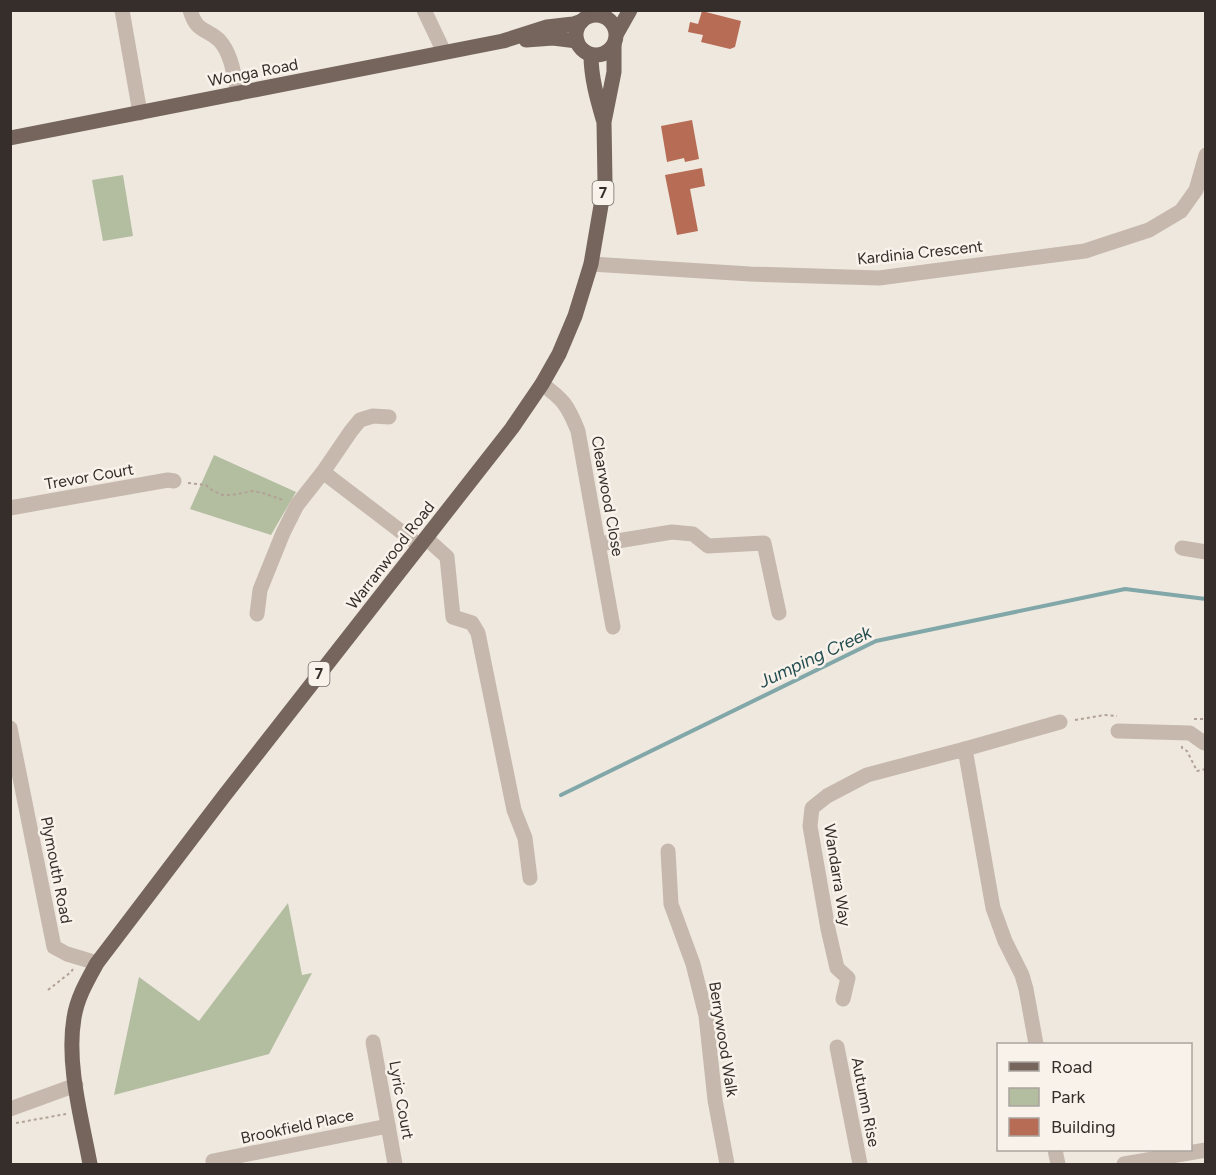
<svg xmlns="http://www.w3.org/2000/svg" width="1216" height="1175" font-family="Figtree,sans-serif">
<rect width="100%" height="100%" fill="#efe8df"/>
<g fill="#b3bda0">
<path d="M123 175 133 236 103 241 92 180Z"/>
<path d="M214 455 296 492 271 535 190 509Z"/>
<path d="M288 903 302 975 312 973 269 1054 114 1095 139 977 199 1021Z"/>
</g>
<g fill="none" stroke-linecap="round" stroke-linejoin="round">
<path stroke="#81a7a9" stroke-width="4" d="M561 795 876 641 1125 589 1206 599"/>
</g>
<g fill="#b76d55">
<path d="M702 11 741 21 735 47 730 49 701 42 703 35 688 32 690 22 698 24Z"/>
<path d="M692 120 699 159 685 162 684 158 667 162 661 126Z"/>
<path d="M702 168 705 186 690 189 698 231 677 235 665 175Z"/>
</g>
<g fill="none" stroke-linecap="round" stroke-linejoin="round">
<g stroke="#b2a296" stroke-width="2" stroke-dasharray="3 3" stroke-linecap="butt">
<path d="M188 483 206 485 213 491 223 495H232L252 491 263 493 283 500"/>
<path d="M1194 719H1206"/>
<path d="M1075 720 1105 715 1117 716"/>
<path d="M1182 746V748L1187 751 1197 771 1206 769"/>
<path d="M48 990 71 972 73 969"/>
<path d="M16 1123 66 1114"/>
</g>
<g stroke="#c6b8ac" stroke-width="15">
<path d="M122 10 140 113"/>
<path d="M190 10C197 33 205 27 219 40 232 54 234 76 238 94"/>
<path d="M424 10 444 52"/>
<path d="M591 264 750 274 879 278 1085 251 1149 230 1181 211 1196 190 1206 155"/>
<path d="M542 384C564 400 568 406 578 431L613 627"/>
<path d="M323 472 420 546"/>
<path d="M10 508 168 480 174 481"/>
<path d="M426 538 447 557 453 617 472 623 478 633 514 810 525 838 530 878"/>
<path d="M599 544 672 532 693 534 708 546 764 543 779 613"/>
<path d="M1182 548 1206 552"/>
<path d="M257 614 260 590 283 533 297 505 323 472 351 431 360 420 373 416 389 417"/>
<path d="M10 728 54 947 67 954 97 963"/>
<path d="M1118 731 1190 733 1204 743"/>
<path d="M965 749 1060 722"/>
<path d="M668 851 671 904 693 964 706 1016 715 1100 727 1164"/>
<path d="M843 999 848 978 837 968 828 929 810 826 812 808 827 796 867 775 965 749 993 908 1005 941 1022 975 1026 989 1036 1044"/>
<path d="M373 1042 395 1164"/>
<path d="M837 1047 860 1164"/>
<path d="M10 1109 76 1085"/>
<path d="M1055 1150 1058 1164"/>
<path d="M213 1161 388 1126"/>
<path d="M1124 1164 1206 1150"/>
</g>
<g stroke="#75655d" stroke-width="15">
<circle cx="596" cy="35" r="20"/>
<path d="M617 33 630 10"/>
<path d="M526 40 553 38 577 41"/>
<path d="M591 55C591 77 597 98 603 119"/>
<path d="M10 138 503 41 547 27 573 24 582 21"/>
<path d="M90 1164C82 1120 66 1064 74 1018 77 998 87 981 97 963L224 796 512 428 542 384 559 354 575 316 591 264 605 182 604 122 614 72V46"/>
</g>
</g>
<g text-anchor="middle" stroke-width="5" stroke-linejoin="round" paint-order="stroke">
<g fill="#f8f2eb" stroke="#706964" stroke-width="1.5">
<rect x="592.5" y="181" width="21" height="24" rx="4.5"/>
<rect x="308.5" y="662" width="21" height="24" rx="4.5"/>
</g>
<g font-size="15" font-weight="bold" fill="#352e2a">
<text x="603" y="198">7</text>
<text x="319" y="679">7</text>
</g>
<g font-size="16" fill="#352e2a" stroke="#f8f2eb">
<text transform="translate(253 72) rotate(-11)" y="6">Wonga Road</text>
<text transform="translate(920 252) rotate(-6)" y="6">Kardinia Crescent</text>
<text transform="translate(89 476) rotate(-10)" y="6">Trevor Court</text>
<text transform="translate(608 496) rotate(80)" y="6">Clearwood Close</text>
<text transform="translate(390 555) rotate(-52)" y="6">Warranwood Road</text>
<text transform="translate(57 870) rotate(79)" y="6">Plymouth Road</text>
<text transform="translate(838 875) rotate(81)" y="6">Wandarra Way</text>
<text transform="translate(724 1039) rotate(81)" y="6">Berrywood Walk</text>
<text transform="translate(402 1100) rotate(80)" y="6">Lyric Court</text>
<text transform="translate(866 1102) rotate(79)" y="6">Autumn Rise</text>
<text transform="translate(297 1126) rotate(-12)" y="6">Brookfield Place</text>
</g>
<g font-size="18" font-style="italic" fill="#254e51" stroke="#f8f2eb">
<text transform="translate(815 657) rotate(-25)" y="6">Jumping Creek</text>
</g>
</g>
<rect width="1216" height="1175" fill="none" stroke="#352e2a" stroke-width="24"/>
<rect x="997" y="1043" width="195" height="108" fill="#f8f2eb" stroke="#aaa49e" stroke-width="1.5"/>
<rect x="1009" y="1062" width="30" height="9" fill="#75655d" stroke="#aaa49e" stroke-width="1.5"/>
<text x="1051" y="1073" font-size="18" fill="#352e2a">Road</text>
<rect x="1009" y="1088" width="30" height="18" fill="#b3bda0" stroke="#aaa49e" stroke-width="1.5"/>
<text x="1051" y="1103" font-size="18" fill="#352e2a">Park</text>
<rect x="1009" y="1118" width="30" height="18" fill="#b76d55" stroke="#aaa49e" stroke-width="1.5"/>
<text x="1051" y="1133" font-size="18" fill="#352e2a">Building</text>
</svg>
